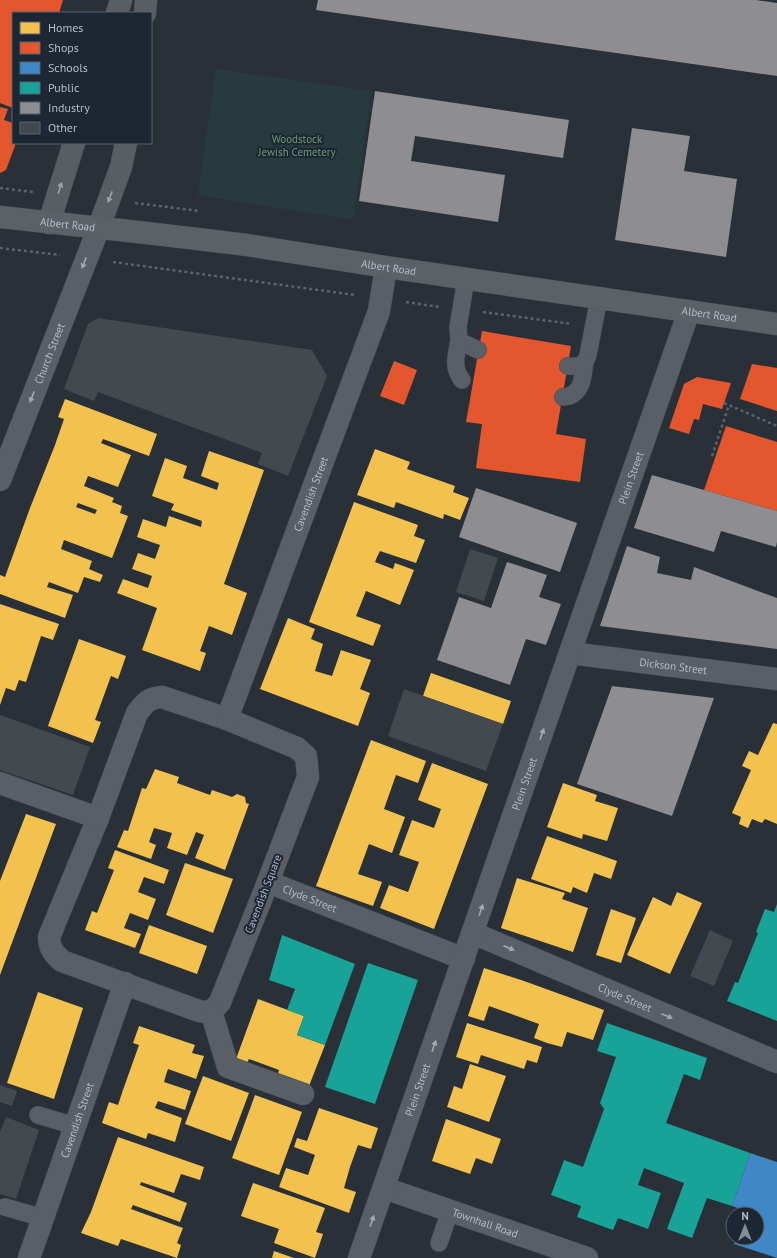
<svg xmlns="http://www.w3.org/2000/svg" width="777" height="1258" font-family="'PT Sans',sans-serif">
<rect width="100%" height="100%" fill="#2a3038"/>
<path fill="#273a3e" d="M216 69 372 91 353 220 198 195Z"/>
<g fill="#f2c14e" fill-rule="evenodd">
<path d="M65 399 157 434 149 456 103 439 101 443 131 455 118 487 88 476 84 486 114 498 112 502 122 506 120 513 128 516 112 558 64 540 61 549 92 561 89 569 103 575 100 582 84 577 78 593 49 582 47 587 73 595 65 618 0 594V575L5 577 30 508 55 445 64 419 58 417ZM78 503 97 510 95 514 76 507Z"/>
<path d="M375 449 410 462 407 469 455 486 453 492 469 498 460 520 444 514 443 519 396 502 394 508 357 495Z"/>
<path d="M209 451 264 470 224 584 247 593 232 635 209 626 200 651 206 653 200 671 142 650 157 608 117 593 123 579 148 588 152 576 132 569 138 553 155 559 160 545 137 537 143 519 166 527 169 516 201 527 202 521 171 510 174 504 152 496 165 458 187 466 183 478 217 490 219 483 201 476Z"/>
<path d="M354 502 418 525 414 536 425 540 416 563 380 551 377 557 375 562 393 569 395 563 414 570 400 605 366 591 356 616 381 625 373 646 309 622Z"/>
<path d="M0 604 59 624 53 640 41 636 26 682 19 680 15 691 6 688 0 705Z"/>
<path d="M288 618 315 629 311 639 323 644 315 671 332 676 341 650 371 660 360 689 370 693 358 726 260 689Z"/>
<path d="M79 639 126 656 118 679 111 676 95 720 101 722 93 743 48 726Z"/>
<path d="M431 673 511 701 503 724 423 696Z"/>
<path d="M773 723 777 724V824L765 819 762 823 752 819 748 828 739 824 741 817 732 813 751 770 742 766 749 751 758 755Z"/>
<path d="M371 740 426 761 418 783 396 775 384 809 405 817 392 853 369 844 358 874 382 882 373 906 316 886Z"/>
<path d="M432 763 488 784 434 929 380 908 389 885 408 892 419 862 399 855 412 820 434 828 441 809 418 800Z"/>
<path d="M155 769 179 777 177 783 210 795 212 790 232 797 237 794 245 797 246 803 249 804 225 870 195 858 204 835 196 832 187 855 167 848 172 833 154 828 149 842 156 845 151 859 117 847 124 830 128 831 142 788 146 789Z"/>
<path d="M563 783 597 795 595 801 618 808 607 841 583 834 582 839 547 827Z"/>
<path d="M26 814 56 824 0 975V881Z"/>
<path d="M547 836 617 861 611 879 594 873 587 893 573 887 571 893 531 879Z"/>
<path d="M115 850 169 870 164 884 144 877 138 892 156 899 148 920 130 913 124 928 141 934 135 948 85 930 92 911 97 913 114 870 108 868Z"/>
<path d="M185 863 233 879 213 933 166 915Z"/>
<path d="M517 878 565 893 562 899 588 908 573 952 501 928Z"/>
<path d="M677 892 702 903 670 974 627 955 653 897 671 906Z"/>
<path d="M611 909 636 918 621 963 596 955Z"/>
<path d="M149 925 207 946 197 974 139 953Z"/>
<path d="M484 968 524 981 604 1010 593 1040 567 1032 562 1047 547 1043 534 1038 539 1024 489 1006 484 1021 468 1016Z"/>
<path d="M38 992 83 1008 54 1099 7 1083Z"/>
<path d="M258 999 304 1016 297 1035 325 1045 309 1086 278 1074 279 1070 249 1059 247 1063 236 1059Z"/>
<path d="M467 1023 542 1047 537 1063 527 1060 524 1069 481 1055 478 1064 456 1057Z"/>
<path d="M139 1026 195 1045 192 1053 204 1056 196 1079 168 1069 166 1075 164 1082 191 1091 185 1110 158 1101 155 1108 182 1118 175 1142 148 1133 146 1139 102 1123 109 1102 118 1105 123 1090 139 1045 133 1043Z"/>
<path d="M470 1064 506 1076 489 1122 447 1107 454 1086 462 1089Z"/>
<path d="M203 1076 249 1093 231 1141 185 1124Z"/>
<path d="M255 1095 302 1112 279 1175 232 1158Z"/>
<path d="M319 1108 378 1128 371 1149 358 1145 350 1167 344 1188 356 1192 349 1213 279 1187 286 1168 308 1175 315 1155 294 1147 297 1138 307 1141Z"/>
<path d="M446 1119 501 1139 492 1164 476 1158 470 1174 432 1161Z"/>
<path d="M118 1137 204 1167 200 1180 181 1174 174 1193 141 1182 140 1185 187 1203 180 1222 133 1205 131 1209 183 1228 177 1243 181 1245 177 1258 121 1239 118 1246 81 1233 91 1212Z"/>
<path d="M253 1183 325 1208 316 1232 323 1234 315 1258 274 1243 279 1229 241 1216Z"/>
<path d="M274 1251 294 1258H272Z"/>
</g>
<g fill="#e4572e">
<path d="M0 0H63L59 13H13V108L0 103Z"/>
<path d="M0 107 8 109 4 120 13 123V143H16L6 170 0 173Z"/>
<path d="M482 331 571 346 556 434 586 439 580 482 476 468 482 424 466 422Z"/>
<path d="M394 361 417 370 404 405 380 396Z"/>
<path d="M752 364 777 368V411L740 399Z"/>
<path d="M697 377 731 383 722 409 703 404 699 420 694 419 689 434 669 428 684 384Z"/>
<path d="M726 426 777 442V511L704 490Z"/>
</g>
<path fill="#3f88c5" d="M750 1153 777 1162V1258L734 1244 737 1238H757V1214H745L746 1211 732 1206Z"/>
<g fill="#17a398">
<path d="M777 904V1021L727 1001 735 982 738 983 758 933 756 932 765 909 774 912Z"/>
<path d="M282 935 355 964 325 1045 297 1035 304 1016 287 1010 295 989 269 980Z"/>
<path d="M368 963 418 980 375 1104 325 1087Z"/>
<path d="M607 1023 707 1058 700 1080 684 1074 666 1123 750 1153 732 1206 707 1198 692 1238 667 1229 684 1183 644 1168 638 1185 661 1193 648 1229 618 1218 613 1230 577 1217 581 1206 551 1195 564 1160 583 1167 604 1109 600 1103 616 1057 597 1051Z"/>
</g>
<g fill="#8d8d92">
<path d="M318 0H756L777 3V76L316 10Z"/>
<path d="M375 91 569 120 563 158 415 136 411 161 505 175 498 222 359 201Z"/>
<path d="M632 128 690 136 684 171 737 179 726 257 615 240Z"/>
<path d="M652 475 777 511V542L776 547 721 531 714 552 634 528Z"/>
<path d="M476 488 577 523 560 572 459 537Z"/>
<path d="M627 546 660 557 657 573 691 580 694 567 777 598V649L600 626Z"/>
<path d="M507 562 547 575 539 597 561 604 546 645 526 639 510 685 437 660 459 597 491 608Z"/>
<path d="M612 686 714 698 672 816 577 784Z"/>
</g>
<g fill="#444950">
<path d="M98 318 312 350 327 376 288 476 258 464 262 453 98 392 94 401 64 389 88 324Z"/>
<path d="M470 549 498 558 484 601 456 592Z"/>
<path d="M404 689 503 724 486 771 388 736Z"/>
<path d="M0 715 90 747 73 795 0 770Z"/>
<path d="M710 930 733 941 714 986 690 976Z"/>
<path d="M0 1085 17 1091 12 1106 0 1102Z"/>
<path d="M6 1117 39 1130 16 1199 0 1194V1132Z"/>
</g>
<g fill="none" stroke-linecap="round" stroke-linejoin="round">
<defs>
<g id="service">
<path d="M466 279 458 327 459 341 478 350"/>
<path d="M459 341C456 356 452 367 462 380"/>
<path d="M568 366C579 367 584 366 588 355L599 298"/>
<path d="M563 397C582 396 583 378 585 362"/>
<path d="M38 1115 75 1126"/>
<path d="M5 1207 43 1218"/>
<path d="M439 1243 450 1211"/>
</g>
<g id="minor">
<path id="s1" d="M0 480 99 227"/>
<path id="s2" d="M570 653 777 679"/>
<path d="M162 697 227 719 297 748 306 756 308 777 268 882 220 1002C213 1011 209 1013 199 1011L62 961C54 954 49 948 49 937L98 818 137 713C145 703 148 698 162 697Z"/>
<path id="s3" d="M227 719 379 311 386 267"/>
<path d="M0 783 98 818"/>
<path id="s4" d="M268 882 464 959"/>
<path id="s5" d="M473 933 777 1062"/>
<path d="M211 1011 228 1067 303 1094"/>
<path id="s6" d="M384 1188 587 1258"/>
<path id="s7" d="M29 1258 125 983"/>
<path id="s8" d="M359 1258 689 311"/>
</g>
<g id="secondary">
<path d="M117 13 121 0"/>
<path d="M145 13 146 0"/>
<path d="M49 223 74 143"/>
<path d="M99 227 121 167 126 143"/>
</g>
<g id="primary">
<path id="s9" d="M0 217 147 233 247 245 386 267 777 324"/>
</g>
</defs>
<use href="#service" stroke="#484c53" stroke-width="18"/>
<use href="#minor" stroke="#484c53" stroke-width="23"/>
<use href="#secondary" stroke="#484c53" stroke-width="23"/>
<use href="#primary" stroke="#484c55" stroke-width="23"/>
<g stroke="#5d636a" stroke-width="2.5" stroke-dasharray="3 3" stroke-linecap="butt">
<path d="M0 188 33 192"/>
<path d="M135 203 200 211"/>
<path d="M0 248 60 255"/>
<path d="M113 262 355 295"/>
<path d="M406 302 439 307"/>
<path d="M483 312 572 324"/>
<path d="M724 403 777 426"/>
<path d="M712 456 729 405"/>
</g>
<use href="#service" stroke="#5a5e66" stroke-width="17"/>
<use href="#minor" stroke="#5a5e66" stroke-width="22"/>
<use href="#secondary" stroke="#595d64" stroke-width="22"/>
<use href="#primary" stroke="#5c6168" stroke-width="22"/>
</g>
<defs><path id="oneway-solid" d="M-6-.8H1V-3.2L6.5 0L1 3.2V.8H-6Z"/></defs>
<g fill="#9da4b0">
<use href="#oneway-solid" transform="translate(60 188) rotate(-73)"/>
<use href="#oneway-solid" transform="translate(110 197) rotate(111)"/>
</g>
<g fill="#a2a9b5">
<use href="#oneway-solid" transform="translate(84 263) rotate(111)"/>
<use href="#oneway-solid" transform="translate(32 397) rotate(111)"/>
<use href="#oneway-solid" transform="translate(542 734) rotate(-71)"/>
<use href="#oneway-solid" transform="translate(481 910) rotate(-71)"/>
<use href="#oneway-solid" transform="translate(509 948) rotate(23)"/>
<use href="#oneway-solid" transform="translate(667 1016) rotate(23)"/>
<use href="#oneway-solid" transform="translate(434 1046) rotate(-71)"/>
<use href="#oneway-solid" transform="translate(372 1221) rotate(-71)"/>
</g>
<g text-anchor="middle" stroke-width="4" stroke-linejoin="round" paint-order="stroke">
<g font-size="11" fill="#6b9a76" stroke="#1d2633">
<text x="297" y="143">Woodstock<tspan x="297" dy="13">Jewish Cemetery</tspan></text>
</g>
<g font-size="11" fill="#b4bcc9" stroke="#1d2633">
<text dy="4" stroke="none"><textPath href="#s9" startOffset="68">Albert Road</textPath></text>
<text dy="4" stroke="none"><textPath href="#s9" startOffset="392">Albert Road</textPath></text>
<text dy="4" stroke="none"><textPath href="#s9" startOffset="716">Albert Road</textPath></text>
<text dy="4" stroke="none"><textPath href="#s1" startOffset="136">Church Street</textPath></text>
<text dy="4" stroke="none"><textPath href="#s8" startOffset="826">Plein Street</textPath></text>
<text dy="4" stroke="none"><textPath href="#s3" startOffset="240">Cavendish Street</textPath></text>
<text dy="4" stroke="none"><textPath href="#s2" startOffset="104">Dickson Street</textPath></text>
<text dy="4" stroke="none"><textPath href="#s8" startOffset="502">Plein Street</textPath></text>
<text transform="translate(263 894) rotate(-69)" y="4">Cavendish Square</text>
<text dy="4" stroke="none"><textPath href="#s4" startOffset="45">Clyde Street</textPath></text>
<text dy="4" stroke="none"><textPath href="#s5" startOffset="165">Clyde Street</textPath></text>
<text dy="4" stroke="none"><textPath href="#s8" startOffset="178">Plein Street</textPath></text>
<text dy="4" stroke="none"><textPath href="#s7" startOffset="146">Cavendish Street</textPath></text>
<text dy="4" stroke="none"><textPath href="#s6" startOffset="107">Townhall Road</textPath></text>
</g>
</g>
<rect x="12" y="12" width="140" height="132" fill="#1d2633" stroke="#59626f"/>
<rect x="20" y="22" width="20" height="12" fill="#f2c14e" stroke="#59626f"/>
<text x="48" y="32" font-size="12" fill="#b4bcc9">Homes</text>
<rect x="20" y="42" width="20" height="12" fill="#e4572e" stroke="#59626f"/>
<text x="48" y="52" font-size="12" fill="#b4bcc9">Shops</text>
<rect x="20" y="62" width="20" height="12" fill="#3f88c5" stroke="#59626f"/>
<text x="48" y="72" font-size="12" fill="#b4bcc9">Schools</text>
<rect x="20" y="82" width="20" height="12" fill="#17a398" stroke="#59626f"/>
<text x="48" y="92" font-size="12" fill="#b4bcc9">Public</text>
<rect x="20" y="102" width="20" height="12" fill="#8d8d92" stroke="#59626f"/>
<text x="48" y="112" font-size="12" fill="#b4bcc9">Industry</text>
<rect x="20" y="122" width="20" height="12" fill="#444950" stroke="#59626f"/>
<text x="48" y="132" font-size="12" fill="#b4bcc9">Other</text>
<g transform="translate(745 1226)"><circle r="19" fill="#1d2633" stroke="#59626f"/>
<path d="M0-3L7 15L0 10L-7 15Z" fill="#848b96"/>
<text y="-6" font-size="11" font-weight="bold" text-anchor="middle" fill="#b4bcc9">N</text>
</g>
</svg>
